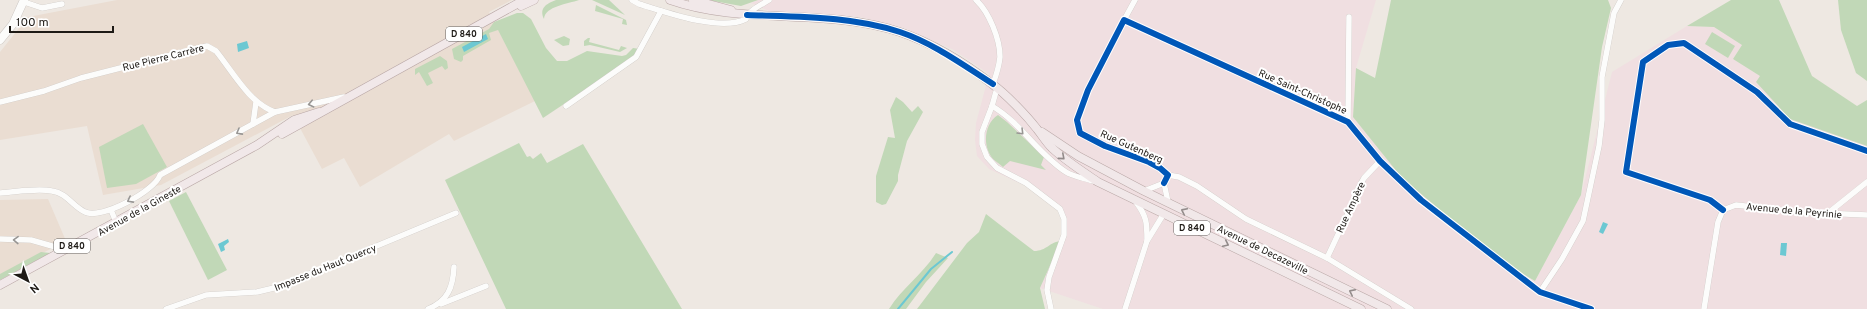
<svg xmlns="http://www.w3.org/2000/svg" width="1867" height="309" font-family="Overpass,sans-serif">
<rect width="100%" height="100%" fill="#eee8e2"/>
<g fill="#eaddd2">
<path d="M117 0H512L489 12 535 101 454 141 449 134 360 187 344 158 322 169 293 115 161 185 103 195 87 126 0 140V52L28 17Z"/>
<path d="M48 199 66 241 0 275V200Z"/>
</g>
<path fill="#f0dfe1" d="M758 0H1376L1356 68 1353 117 1402 178 1445 214 1518 271 1535 281 1581 195 1612 72 1687 26 1714 27 1742 45 1733 59 1760 76 1775 101 1790 119 1867 146V309H1103L1040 288 1061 241 1063 225 1059 211 1028 187 989 169 977 156 975 140 976 123 989 74 954 50 904 28 860 17 769 11 751 3Z"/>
<g fill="#c1d8b7">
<path d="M556 0H579C568 4 545 6 544 19 539 8 546 4 556 0Z"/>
<path d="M592 0H609L625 15Z"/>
<path d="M708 0H758L741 6Z"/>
<path d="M1391 0H1608L1611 8 1602 47 1581 195 1535 281 1518 271 1445 214 1402 178 1353 117 1356 68 1375 78Z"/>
<path d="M1731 0H1779L1812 76 1857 106 1867 100V146L1790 119 1756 82 1760 76 1733 59 1742 45 1714 27 1687 26Z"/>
<path d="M1838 0H1867V81L1856 73 1841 30Z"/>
<path d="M596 5 626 20 627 25 622 24 623 19 595 11Z"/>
<path d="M517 13H523L531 19 546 48 557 61H567L587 51 622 56 626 55 633 48 640 49 636 56 543 118 498 30 489 33 491 40 463 56V60L461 62 454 59 452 49 489 29 494 22Z"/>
<path d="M1712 32 1735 46 1728 58 1705 44Z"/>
<path d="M564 36 570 39 569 45 563 46 554 40Z"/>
<path d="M588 38H590L589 42 619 50 621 46 627 48 620 52 590 45 584 46V41Z"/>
<path d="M440 56 447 61 448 68 445 70 442 66 428 73 433 83 427 86 419 72 415 75V69Z"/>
<path d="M896 97 903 102 912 112 918 106 923 112 907 141 898 175V181L886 204 882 205 876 202V176L888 137 895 138 890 110Z"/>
<path d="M998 115 1007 122 1041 154 1044 157 1041 165 1046 170 1010 161 1003 167C1000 164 996 162 993 159 982 146 984 124 998 115Z"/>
<path d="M143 124 167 167 136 184 107 188 99 147Z"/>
<path d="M519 143 527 157 530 156 533 159 541 153 547 163 583 144 682 309H506L445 180Z"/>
<path d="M186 192 227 270 208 280 169 201Z"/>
<path d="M986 214 1034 251C1047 251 1049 242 1061 241L1040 288 1045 309H917L967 243 979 232Z"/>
<path d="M41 252 50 253 0 280V274Z"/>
<path d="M936 253 948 258 926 282 906 309H889C902 288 923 274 936 253Z"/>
</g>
<g fill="#6cc8d2">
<path d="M486 34 488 39 464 52 462 47Z"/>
<path d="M247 41 249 48 238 52 237 44Z"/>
<path d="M1603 222 1608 224 1603 234 1599 232Z"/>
<path d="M228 239 229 242 224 246 225 250 221 252 218 244Z"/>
<path d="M1781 243H1787L1786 256 1780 255Z"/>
</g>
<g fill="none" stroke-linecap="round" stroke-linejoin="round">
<path stroke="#6cc8d2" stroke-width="2" d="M898 309 931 269 952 252"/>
<defs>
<g id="minor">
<path d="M632 0 639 4C666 12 720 32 746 19 749 10 761 5 769 0"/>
<path d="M976 0C989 12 1000 39 1000 57 999 66 996 76 993 84"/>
<path d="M24 2 42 8 62 4"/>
<path d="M1124 20 1135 0"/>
<path d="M997 88 992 106 982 132V144L987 157 997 168 1026 183 1060 209 1064 219V235L1049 277 1047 290 1051 309"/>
<path d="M0 102 44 91 81 78 207 46 216 51C233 72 249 103 275 112L344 97"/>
<path d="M566 106 636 57 661 11"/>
<path d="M992 106C1021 123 1038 154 1066 172 1074 177 1085 178 1093 181"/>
<path d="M1348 122 1349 17"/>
<path d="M253 124 275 112"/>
<path d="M1168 175 1179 177 1197 186 1246 219 1327 258 1411 309"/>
<path d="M1164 183 1168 175 1160 168 1149 162 1105 146 1080 133 1077 120 1088 90 1124 20 1348 122 1380 161 1421 200 1540 292 1591 309"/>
<path d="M1144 191 1164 183 1168 202"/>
<path d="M0 193C17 192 36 188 52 191 67 193 73 207 85 212 101 220 155 191 160 175L253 124 256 102"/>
<path d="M1136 202C1147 217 1147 223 1147 240"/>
<path d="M111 210 116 222"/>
<path d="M1723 210 1710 200 1626 172 1643 62 1668 45 1684 43 1757 92 1790 124 1867 151"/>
<path d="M1723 210 1736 205 1799 212 1867 215"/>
<path d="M1827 214 1867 182"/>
<path d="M0 239 31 240 66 250"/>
<path d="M1327 258 1350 209 1358 189 1364 178 1380 161"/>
<path d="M1540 292 1562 259 1583 221 1599 146 1602 120V77L1614 13 1621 0"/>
<path d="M441 304 486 286"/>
<path d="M166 309 206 295 257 292 278 287 456 213"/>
<path d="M428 309C448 301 453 287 454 267"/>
<path d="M1125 309 1147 241 1163 215"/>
<path d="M1704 309 1718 222 1723 210"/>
</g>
<path id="secondary" d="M0 40 13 24 24 0"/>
<g id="primary">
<path d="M670 0C744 26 826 7 900 32 932 43 965 63 992 84 1006 94 1026 115 1037 129 1042 135 1046 142 1052 148 1066 161 1082 171 1098 182L1361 309"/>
<path d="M693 0 731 10"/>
<path d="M521 6 534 0"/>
<path d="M1042 132 1078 156 1144 191 1387 309"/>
<path d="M282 134 524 0"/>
<path d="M0 285 257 145 294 120 319 112"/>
</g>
</defs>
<use href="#minor" stroke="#cbc6c2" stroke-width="6"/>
<use href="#secondary" stroke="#cbc6c2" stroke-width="9"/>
<use href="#primary" stroke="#b9a7a6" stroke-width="9"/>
<use href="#minor" stroke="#fcfcfb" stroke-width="5.5"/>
<use href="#secondary" stroke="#fcfcfb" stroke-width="8"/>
<use href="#primary" stroke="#f1e8e9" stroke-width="8"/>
<defs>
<g id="cycleway">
<path d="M747 15C798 17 851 16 900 32 933 43 963 65 993 84"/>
<path d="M1164 183 1168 175 1160 168 1149 162 1105 146 1080 133 1077 120 1088 90 1124 20 1348 122 1380 161 1421 200 1540 292 1591 309"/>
<path d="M1723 210 1710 200 1626 172 1643 62 1668 45 1684 43 1757 92 1790 124 1867 151"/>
</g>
</defs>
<use href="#cycleway" stroke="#fff" stroke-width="8"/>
<use href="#cycleway" stroke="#0057b8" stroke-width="6"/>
</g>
<defs><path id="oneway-chevron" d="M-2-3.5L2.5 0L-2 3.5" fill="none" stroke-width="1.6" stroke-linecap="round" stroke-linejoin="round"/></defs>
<g stroke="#989694">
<use href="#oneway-chevron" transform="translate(311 104) rotate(167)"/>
<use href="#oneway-chevron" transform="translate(239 132) rotate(151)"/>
<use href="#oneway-chevron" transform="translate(1021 132) rotate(45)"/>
<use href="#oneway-chevron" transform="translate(130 200) rotate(152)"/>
<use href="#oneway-chevron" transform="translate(16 240) rotate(-178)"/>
</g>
<g stroke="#928b8a">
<use href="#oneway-chevron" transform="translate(1062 157) rotate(41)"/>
<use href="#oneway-chevron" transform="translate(1184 211) rotate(-154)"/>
<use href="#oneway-chevron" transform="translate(1226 244) rotate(25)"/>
<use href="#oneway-chevron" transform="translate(1352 292) rotate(-154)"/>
</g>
<g text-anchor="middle" stroke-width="4" stroke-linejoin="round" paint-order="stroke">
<g fill="#fff" stroke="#625f5c" stroke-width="1">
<rect x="446" y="27" width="36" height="14" rx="3"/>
<rect x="1174" y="221" width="36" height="14" rx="3"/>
<rect x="54" y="239" width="36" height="14" rx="3"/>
</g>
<g font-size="9" font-weight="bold" fill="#1e1a16">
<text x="464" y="37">D 840</text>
<text x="1192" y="231">D 840</text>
<text x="72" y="249">D 840</text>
</g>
<g font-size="10" fill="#1e1a16" stroke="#fff">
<text transform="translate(163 57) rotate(-14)" y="4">Rue Pierre Carrère</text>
<text transform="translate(1303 91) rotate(24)" y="4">Rue Saint-Christophe</text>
<text transform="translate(1132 146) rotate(24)" y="4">Rue Gutenberg</text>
<text transform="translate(1350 207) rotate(-65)" y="4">Rue Ampère</text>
<text transform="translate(139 210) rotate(-29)" y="4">Avenue de la Gineste</text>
<text transform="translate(1794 210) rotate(5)" y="4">Avenue de la Peyrinie</text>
<text transform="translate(1263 249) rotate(26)" y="4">Avenue de Decazeville</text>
<text transform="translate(325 267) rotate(-22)" y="4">Impasse du Haut Quercy</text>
</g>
</g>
<g transform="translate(28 281) rotate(139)" stroke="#ffffff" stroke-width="3" paint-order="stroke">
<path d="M0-3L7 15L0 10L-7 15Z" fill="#1e1a16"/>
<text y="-6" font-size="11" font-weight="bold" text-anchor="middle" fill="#1e1a16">N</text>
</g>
<path d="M10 26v6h103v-6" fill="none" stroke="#1e1a16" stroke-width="2"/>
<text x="16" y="26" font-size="12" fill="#1e1a16" stroke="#ffffff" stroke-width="3" paint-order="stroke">100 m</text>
</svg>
